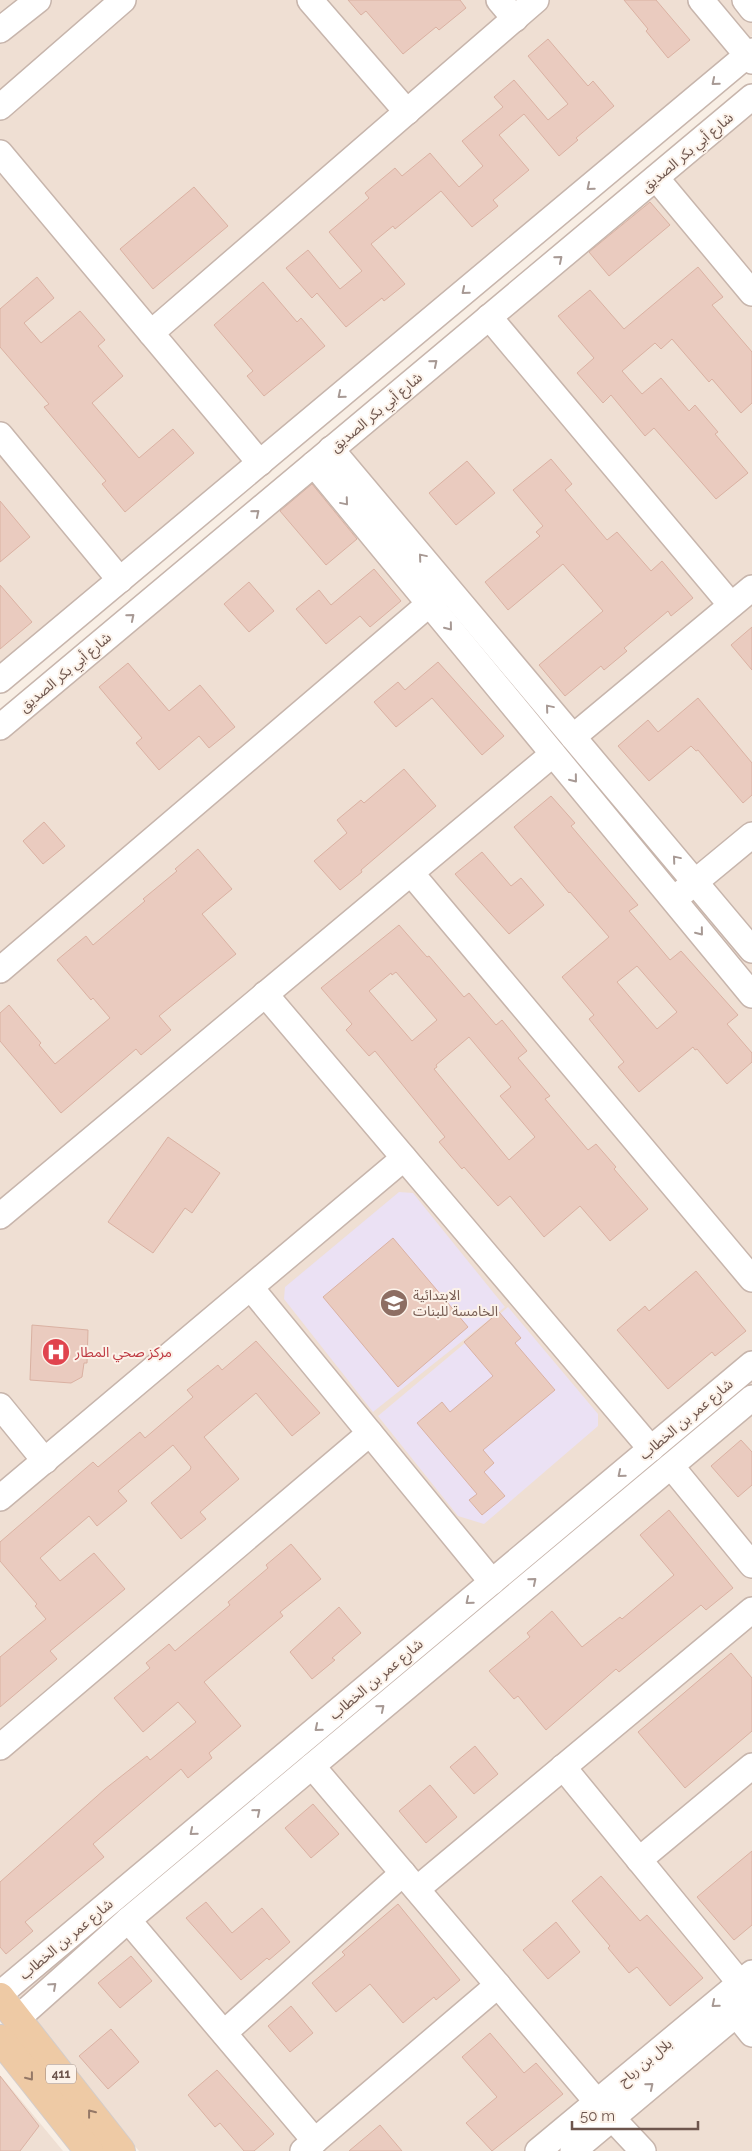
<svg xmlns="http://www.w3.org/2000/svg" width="752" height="2151" font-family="Raleway,'Noto Sans Arabic',sans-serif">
<rect width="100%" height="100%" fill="#f8eee4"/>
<g fill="#efdfd3">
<path d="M0 0H752V36L0 663Z"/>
<path d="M752 112V2151H139L0 1982V741L107 655 312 477Z"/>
<path d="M0 2075 63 2151H0Z"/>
</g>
<g fill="#ebe1f4">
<path d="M399 1192 413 1193 505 1307 373 1412 284 1299 285 1287Z"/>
<path d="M508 1307 598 1414V1426L484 1524 458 1516 378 1416Z"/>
</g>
<g fill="#eacbbf" stroke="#dab1a2" fill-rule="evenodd">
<path d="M348 0H460L466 8 439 30 436 27 403 54 366 11 361 15Z"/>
<path d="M624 0H656L690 40 668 58 646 31 648 29Z"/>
<path d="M548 39 588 86 593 81 614 106 576 138 578 140 559 156 524 114 499 135 529 170 493 200 498 206 472 227 441 191 395 229 393 226 371 244 405 284 384 301 382 298 346 327 317 293 312 298 286 268 308 250 340 289 362 271 329 232 369 198 365 193 395 168 402 176 430 153 459 187 483 166 462 141 503 107 494 97 514 80 548 120 568 104 528 56Z"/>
<path d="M194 187 228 226 153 289 120 249Z"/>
<path d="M650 202 670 225 609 276 589 252Z"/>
<path d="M698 267 723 297 712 305 752 352V403L741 413 712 379 709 382 672 339 661 349 655 343 622 371 642 394 661 378 689 411 695 405 718 432 715 434 748 473 716 499 654 428 645 436 611 395 603 403 577 373 594 358 558 316 590 290 624 329Z"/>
<path d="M37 277 54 298 24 323 41 343 80 311 105 340 98 346 123 376 92 403 139 458 173 429 194 453 125 512 102 484 106 481 44 407 49 404 0 347V309Z"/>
<path d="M263 282 297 322 301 318 325 346 264 396 247 376 253 371 214 325Z"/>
<path d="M551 459 572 484 565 490 607 540 617 532 651 571 662 561 693 598 671 616 668 611 624 648 627 651 604 670 601 666 565 696 539 665 603 611 563 564 508 610 485 582 540 536 536 532 543 526 513 490Z"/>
<path d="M467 461 495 493 456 525 429 493Z"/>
<path d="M312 484 357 539 326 565 280 511Z"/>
<path d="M0 501 30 537 0 562Z"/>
<path d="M374 569 401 601 370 627 360 616 326 644 296 609 319 590 331 605Z"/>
<path d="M249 582 274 611 249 632 224 604Z"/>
<path d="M0 585 32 622 0 649Z"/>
<path d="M752 627V670L731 645Z"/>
<path d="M438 662 504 736 482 755 432 698 396 727 374 702 398 682 405 690Z"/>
<path d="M128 663 169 711 200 685 235 727 209 748 199 736 159 770 136 743 142 738 99 687Z"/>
<path d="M698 698 752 763V795L743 803 698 750 696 751 691 746 649 781 618 746 648 720 658 732Z"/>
<path d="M404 769 436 806 361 870 362 872 340 890 314 861 347 833 337 820 361 800 364 803Z"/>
<path d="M551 796 575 823 571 826 638 905 629 911 670 960 681 951 738 1015 727 1024 752 1053V1062L727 1084 697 1049 695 1050 693 1047 639 1092 618 1067 624 1062 589 1019 594 1015 562 977 609 937 570 892 569 893 514 827ZM637 966 677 1012 657 1029 617 982Z"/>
<path d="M44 822 65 846 43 864 23 841Z"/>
<path d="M198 849 232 889 202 914 236 954 159 1016 171 1030 141 1055 136 1049 61 1113 0 1041V1013L9 1005 41 1043 39 1045 55 1064 110 1018 93 998 91 1000 57 960 86 936 93 945 145 901 143 899 177 871 175 869Z"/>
<path d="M482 852 511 886 521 878 544 905 509 934 455 874Z"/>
<path d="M399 925 427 957 429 956 464 997 469 993 496 1025 502 1020 527 1051 518 1058 550 1096 545 1099 588 1150 596 1144 616 1167 614 1169 648 1209 610 1241 580 1206 544 1237 510 1196 498 1206 464 1167 462 1169 439 1142 445 1137 375 1051 369 1056 346 1030 352 1024 321 988ZM396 972 437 1020 412 1041 369 991 391 973 392 975ZM469 1037 511 1087 500 1096 535 1137 509 1160 434 1069 437 1067 436 1065Z"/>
<path d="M168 1137 220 1173 192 1213 185 1208 153 1253 108 1222Z"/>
<path d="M393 1238 468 1327 398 1387 323 1297Z"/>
<path d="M696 1271 746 1331 715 1356 712 1352 668 1389 617 1330 645 1306 649 1311Z"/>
<path d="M499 1312 521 1338 515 1343 555 1390 483 1450 494 1463 484 1472 505 1496 482 1515 469 1500 477 1494 417 1423 442 1402 450 1412 493 1376 464 1342Z"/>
<path d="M32 1325 88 1330 87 1363H84L82 1377 71 1383 30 1380Z"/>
<path d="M256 1341 320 1413 292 1436 256 1393 204 1437 239 1479 200 1512 206 1519 181 1539 151 1503 190 1470 191 1467 173 1445 118 1491 127 1501 97 1526 89 1516 40 1558 60 1581 94 1553 125 1589 50 1651 57 1659 0 1707V1657L46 1619 35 1606 37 1604 0 1561V1542L93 1462 98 1467 140 1432 145 1438 193 1397 187 1390 218 1365 222 1370Z"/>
<path d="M741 1440 752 1452V1485L738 1497 711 1466Z"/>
<path d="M669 1510 733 1588 706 1610 701 1605 619 1672 616 1669 546 1730 518 1696 514 1699 489 1671 530 1637 527 1633 552 1611 582 1647 620 1617 622 1619 674 1575 640 1535Z"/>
<path d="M291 1544 321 1579 280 1612 283 1616 204 1682 241 1726 209 1753 212 1758 188 1778 181 1769 93 1844 104 1857 25 1922 33 1931 6 1954 0 1947V1882L105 1789 147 1756 150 1760 196 1722 178 1702 143 1732 114 1698 150 1668 146 1663 169 1644 175 1651 230 1605 228 1602 268 1568 266 1565Z"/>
<path d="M339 1607 361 1633 332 1658 335 1660 312 1679 290 1652Z"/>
<path d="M731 1653 752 1678V1731L685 1788 638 1732Z"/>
<path d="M475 1746 498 1774 474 1794 450 1767Z"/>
<path d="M430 1785 457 1817 426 1843 399 1811Z"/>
<path d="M313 1804 339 1834 311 1858 285 1828Z"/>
<path d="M752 1851V1925L734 1940 697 1897Z"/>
<path d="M601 1876 640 1921 647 1915 703 1978 670 2006 637 1967 629 1973 608 1948 610 1946 572 1901Z"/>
<path d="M206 1902 232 1933 262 1908 290 1942 269 1960 267 1958 241 1980 186 1918Z"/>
<path d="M398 1904 460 1980 436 2000 434 1997 403 2023 370 1984 336 2012 312 1983 345 1955 342 1952Z"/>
<path d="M556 1922 580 1952 548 1979 523 1950Z"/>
<path d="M131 1956 152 1981 120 2008 98 1983Z"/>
<path d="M291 2006 313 2033 290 2052 268 2026Z"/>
<path d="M111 2029 139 2062 108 2089 79 2056Z"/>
<path d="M490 2033 524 2073 536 2063 563 2094 492 2151 466 2123 497 2097 462 2057Z"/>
<path d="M217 2070 274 2134 254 2151H244L220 2123 215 2127 188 2095Z"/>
<path d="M0 2076 39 2126 20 2151H0Z"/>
<path d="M380 2125 402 2151H349Z"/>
</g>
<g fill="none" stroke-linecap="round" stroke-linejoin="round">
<defs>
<g id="minor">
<path d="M310 0 407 112"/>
<path d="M499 0 515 19"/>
<path d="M701 0 752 61"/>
<path d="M745 0 752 9"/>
<path d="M0 30 38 0"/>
<path d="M0 107 123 0"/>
<path d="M0 153 260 463"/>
<path d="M656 178 752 293"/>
<path d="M489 317 731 605"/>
<path d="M151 333 536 0"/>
<path d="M0 435 120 580"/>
<path d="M331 449 752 950"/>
<path d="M314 464 752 995"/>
<path d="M0 680 752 51"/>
<path d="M0 727 752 97"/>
<path d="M573 737 752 588"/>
<path d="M411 873 752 1279"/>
<path d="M683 892 752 835"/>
<path d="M0 970 442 593"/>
<path d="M265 994 651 1449"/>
<path d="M0 1216 553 754"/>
<path d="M251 1288 492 1582"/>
<path d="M0 1406 45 1461"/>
<path d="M671 1466 752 1565"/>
<path d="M0 1498 404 1158"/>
<path d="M0 1747 370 1433"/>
<path d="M312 1766 597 2102 643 2151"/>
<path d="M563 1767 740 1983"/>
<path d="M639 1860 752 1766"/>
<path d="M417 1889 752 1610"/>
<path d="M128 1920 315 2141"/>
<path d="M0 1994 752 1364"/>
<path d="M736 2014 752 2034"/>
<path d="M17 2019 128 1920 752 1398"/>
<path d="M224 2033 403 1873"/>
<path d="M303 2151 498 1985"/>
<path d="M538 2151 752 1973"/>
<path d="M573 2151 752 2001"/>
</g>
<g id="major">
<path d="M0 1997 121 2151"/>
<path d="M0 2039 89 2151"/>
</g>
</defs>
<use href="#minor" stroke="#c7b5ac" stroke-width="28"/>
<use href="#major" stroke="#d3ccca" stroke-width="30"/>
<use href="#minor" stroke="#fff" stroke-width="25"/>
<use href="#major" stroke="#eecaa5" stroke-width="28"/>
</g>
<defs><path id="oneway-chevron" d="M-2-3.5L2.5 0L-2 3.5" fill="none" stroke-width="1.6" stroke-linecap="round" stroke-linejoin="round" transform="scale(1.25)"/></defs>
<g stroke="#a79994">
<use href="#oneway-chevron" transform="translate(715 82) rotate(140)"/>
<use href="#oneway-chevron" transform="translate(590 187) rotate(140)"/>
<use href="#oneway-chevron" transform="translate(559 259) rotate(-40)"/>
<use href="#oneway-chevron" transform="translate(465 291) rotate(140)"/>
<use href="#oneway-chevron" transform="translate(434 363) rotate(-40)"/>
<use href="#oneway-chevron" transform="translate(341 395) rotate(140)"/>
<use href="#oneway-chevron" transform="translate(345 502) rotate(50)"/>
<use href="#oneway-chevron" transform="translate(256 513) rotate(-40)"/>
<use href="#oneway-chevron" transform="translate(422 557) rotate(-130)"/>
<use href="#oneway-chevron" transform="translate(131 617) rotate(-40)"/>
<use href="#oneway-chevron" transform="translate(449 627) rotate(51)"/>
<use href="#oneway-chevron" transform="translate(549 708) rotate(-130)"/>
<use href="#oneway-chevron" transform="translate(574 779) rotate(51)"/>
<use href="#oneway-chevron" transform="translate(676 859) rotate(-130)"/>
<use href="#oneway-chevron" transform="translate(700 932) rotate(51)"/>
<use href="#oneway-chevron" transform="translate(621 1474) rotate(140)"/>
<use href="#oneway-chevron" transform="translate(533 1581) rotate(-40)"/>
<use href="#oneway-chevron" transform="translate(469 1601) rotate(140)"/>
<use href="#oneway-chevron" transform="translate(381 1708) rotate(-40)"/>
<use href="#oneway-chevron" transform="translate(318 1728) rotate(140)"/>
<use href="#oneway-chevron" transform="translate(257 1812) rotate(-40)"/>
<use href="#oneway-chevron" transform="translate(193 1832) rotate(140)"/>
<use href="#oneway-chevron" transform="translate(53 1986) rotate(-42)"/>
<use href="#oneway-chevron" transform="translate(715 2004) rotate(140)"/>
<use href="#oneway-chevron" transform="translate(650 2086) rotate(-40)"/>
</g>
<g stroke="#947867">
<use href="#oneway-chevron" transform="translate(30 2077) rotate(52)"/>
<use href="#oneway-chevron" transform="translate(91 2113) rotate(-128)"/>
</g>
<defs>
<symbol id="school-disc" viewBox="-11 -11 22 22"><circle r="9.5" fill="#8d6e63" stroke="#fcf2e9"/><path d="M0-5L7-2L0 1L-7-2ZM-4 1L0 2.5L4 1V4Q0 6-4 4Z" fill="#fff"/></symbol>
<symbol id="hospital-disc" viewBox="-11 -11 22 22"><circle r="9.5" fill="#e0444e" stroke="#fcf2e9"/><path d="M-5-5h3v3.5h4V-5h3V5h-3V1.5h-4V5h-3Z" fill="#fff"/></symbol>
</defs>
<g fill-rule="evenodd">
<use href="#school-disc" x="378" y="1287" width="32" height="32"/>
<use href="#hospital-disc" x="40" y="1336" width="32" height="32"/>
</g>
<g text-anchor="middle" stroke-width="4" stroke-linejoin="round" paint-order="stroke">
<rect fill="#fcf2e9" stroke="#98847c" stroke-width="1" x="46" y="2064.5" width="30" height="19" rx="4"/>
<g font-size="12" font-weight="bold" fill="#6d554d">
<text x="61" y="2078">411</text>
</g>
<g font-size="14" fill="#6d554d" stroke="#fcf2e9">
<text transform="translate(687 152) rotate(-40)" y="5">شارع أبي بكر الصديق</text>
<text transform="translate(376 412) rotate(-40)" y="5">شارع أبي بكر الصديق</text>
<text transform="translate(65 672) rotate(-40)" y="5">شارع أبي بكر الصديق</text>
<text transform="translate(686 1419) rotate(-40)" y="5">شارع عمر بن الخطاب</text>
<text transform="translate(376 1679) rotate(-40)" y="5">شارع عمر بن الخطاب</text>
<text transform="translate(66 1939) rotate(-40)" y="5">شارع عمر بن الخطاب</text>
<text transform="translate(645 2062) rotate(-40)" y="5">بلال بن رباح</text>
</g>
<g font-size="14" fill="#785e54" stroke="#fcf2e9" text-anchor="start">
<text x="413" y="1300">الابتدائية<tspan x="413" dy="16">الخامسة للبنات</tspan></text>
</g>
<g font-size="14" fill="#be3a42" stroke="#fcf2e9" text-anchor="start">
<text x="75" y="1357">مركز صحي المطار</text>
</g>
</g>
<path d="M572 2121v8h126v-8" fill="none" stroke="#6d554d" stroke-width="2.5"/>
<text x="580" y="2121" font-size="15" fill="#6d554d" stroke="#fcf2e9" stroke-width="4" paint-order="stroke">50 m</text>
</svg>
